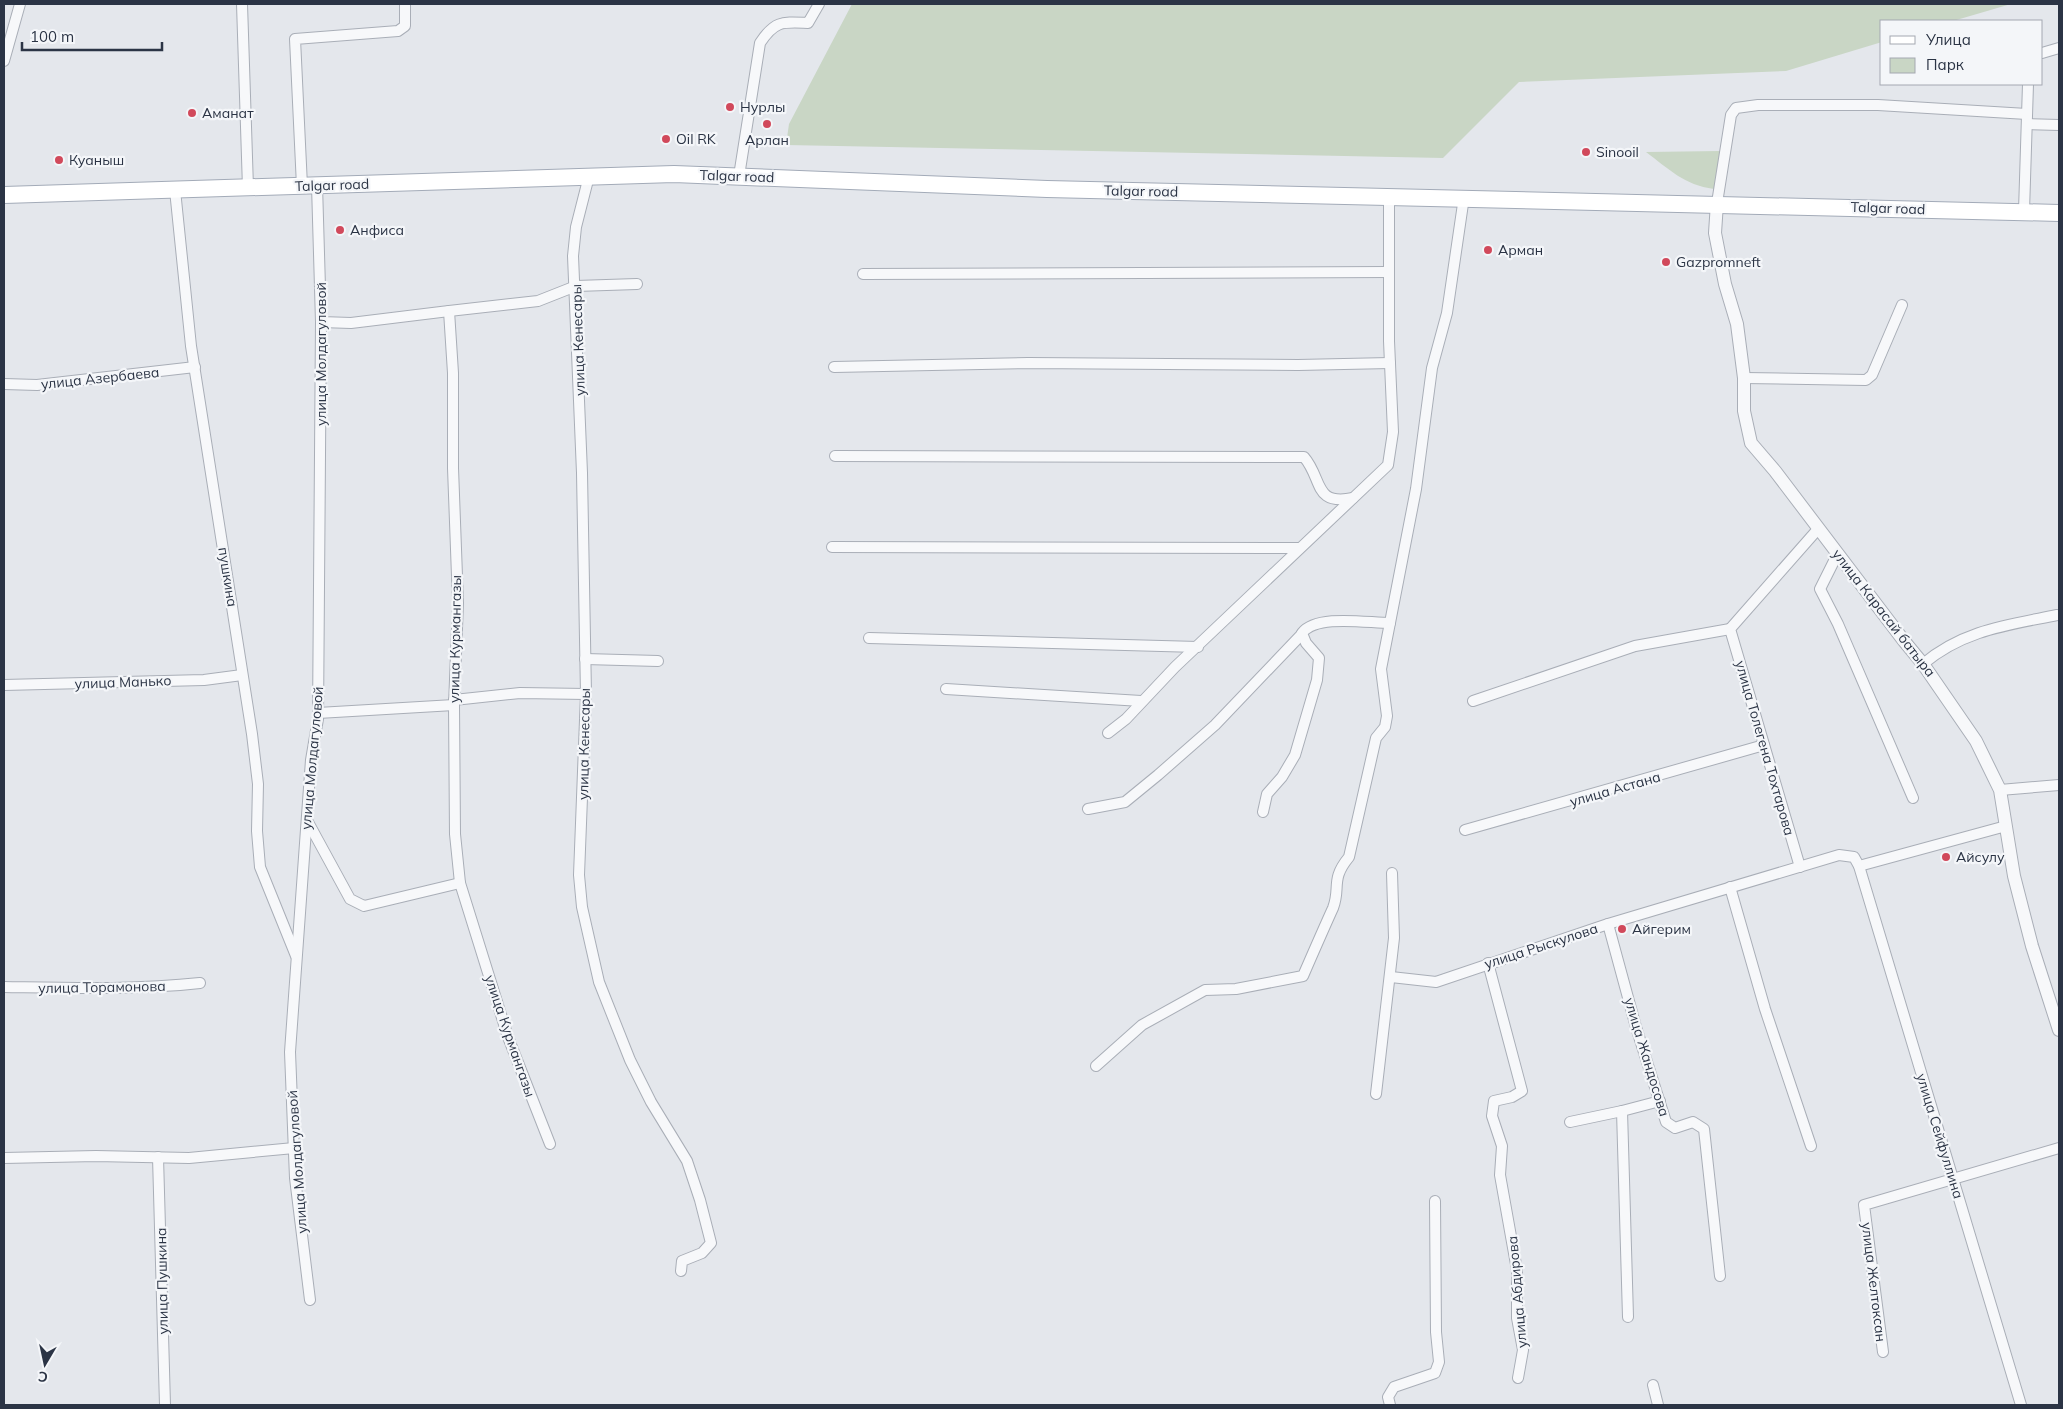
<svg xmlns="http://www.w3.org/2000/svg" width="2063" height="1409" font-family="Mulish,sans-serif">
<rect width="100%" height="100%" fill="#e4e7ec"/>
<g fill="#c9d6c5">
<path d="M852 4H2011L1953 21H1882V42L1786 71 1519 82 1443 158 786 145 789 124Z"/>
<path d="M1720 151 1714 189C1684 185 1669 169 1646 152Z"/>
</g>
<g fill="none" stroke-linecap="round" stroke-linejoin="round">
<defs>
<g id="minor">
<path d="M242 4 248 188"/>
<path d="M2042 53 2059 48"/>
<path d="M4 61 20 4"/>
<path d="M2027 124 2059 125"/>
<path d="M589 176 576 227 573 256 582 473 586 694 579 875 582 907 599 982 630 1060 651 1102 687 1161 700 1200 711 1243 702 1253 682 1261 681 1271"/>
<path d="M739 176 760 43C775 20 783 22 808 23L819 4"/>
<path d="M302 186 295 39 398 31 405 26V4"/>
<path d="M175 190 191 346 252 734 258 784 257 831 260 867 296 956"/>
<path d="M1717 203 1731 115 1736 108 1758 105H1878L2027 114"/>
<path d="M2024 211 2028 84"/>
<path d="M863 274 1389 272"/>
<path d="M321 322 351 323 449 311"/>
<path d="M834 367 1028 363 1298 365 1390 363"/>
<path d="M1744 378 1866 380 1872 375 1902 305"/>
<path d="M4 384 37 385 195 367"/>
<path d="M835 456 1304 457C1323 479 1313 506 1353 498"/>
<path d="M832 547 1299 548"/>
<path d="M1838 553 1820 589 1838 624 1913 798"/>
<path d="M869 638 1198 647"/>
<path d="M585 659 658 661"/>
<path d="M1923 664C1963 630 2008 625 2057 615"/>
<path d="M4 685 204 680 242 675"/>
<path d="M946 689 1141 701"/>
<path d="M454 700 520 693 586 694"/>
<path d="M1473 701 1635 646 1730 629"/>
<path d="M318 713 454 705"/>
<path d="M1108 733 1126 719 1175 667 1388 465 1393 432 1389 341V196"/>
<path d="M2000 790 2059 785"/>
<path d="M1088 809 1125 802 1158 775 1215 725 1302 634"/>
<path d="M1263 812 1267 794 1282 777 1295 755 1317 680 1319 658 1306 643 1302 633C1317 614 1367 623 1390 623"/>
<path d="M308 822 350 899 364 906 460 883"/>
<path d="M1465 830 1764 745"/>
<path d="M1859 866 2006 826"/>
<path d="M1800 867 1730 629 1818 529"/>
<path d="M1730 887 1765 1009 1811 1146"/>
<path d="M1608 924 1636 1027 1666 1122 1675 1128 1693 1122 1704 1129 1720 1276"/>
<path d="M1488 963 1522 1091 1512 1097 1494 1101 1492 1116 1502 1146 1500 1175 1517 1270V1318L1523 1350 1518 1378"/>
<path d="M1391 977 1436 982 1608 924 1839 855 1854 857 1859 866 2021 1405"/>
<path d="M4 987C70 988 135 990 200 983"/>
<path d="M1096 1066 1142 1025 1205 990 1236 989 1303 976C1313 953 1323 930 1333 908 1341 887 1330 880 1349 857L1376 738 1385 727 1387 716 1381 669 1416 489 1432 368 1447 313 1464 197"/>
<path d="M1376 1094 1394 938 1392 873"/>
<path d="M1570 1122 1622 1111"/>
<path d="M550 1144 508 1037 460 883 455 834 454 705 458 603 453 468V373L449 311 538 301 576 286 637 284"/>
<path d="M158 1157 165 1405"/>
<path d="M4 1158 96 1156 189 1158 294 1148"/>
<path d="M310 1300 295 1178 290 1052 311 760 318 719 321 322 317 185"/>
<path d="M1628 1317 1622 1111 1660 1101"/>
<path d="M1883 1352 1864 1205 2059 1148"/>
<path d="M1653 1385 1658 1405"/>
<path d="M1390 1405 1388 1397 1394 1387 1435 1373 1439 1362 1436 1332 1435 1201"/>
</g>
<path id="tertiary" d="M1717 203 1715 233 1725 284 1737 324 1744 378V411L1751 443 1775 471 1904 641 1923 664 1976 741 2000 790 2014 876 2032 946 2059 1030"/>
<path id="primary" d="M4 195 674 174 1047 189 2059 213"/>
</defs>
<use href="#minor" stroke="#a9aeb7" stroke-width="12"/>
<use href="#tertiary" stroke="#a9aeb7" stroke-width="14"/>
<use href="#primary" stroke="#a3abb8" stroke-width="18"/>
<use href="#minor" stroke="#f7f8fa" stroke-width="10"/>
<use href="#tertiary" stroke="#f7f8fa" stroke-width="12"/>
<use href="#primary" stroke="#fff" stroke-width="16"/>
</g>
<g fill="#d1495b" stroke="#f4f6f9" stroke-width="2">
<circle cx="730" cy="107" r="5"/>
<circle cx="192" cy="113" r="5"/>
<circle cx="767" cy="124" r="5"/>
<circle cx="666" cy="139" r="5"/>
<circle cx="1586" cy="152" r="5"/>
<circle cx="59" cy="160" r="5"/>
<circle cx="340" cy="230" r="5"/>
<circle cx="1488" cy="250" r="5"/>
<circle cx="1666" cy="262" r="5"/>
<circle cx="1946" cy="857" r="5"/>
<circle cx="1622" cy="929" r="5"/>
</g>
<g text-anchor="middle" stroke-width="4.5" stroke-linejoin="round" paint-order="stroke">
<g font-size="14" fill="#2b3445" stroke="#f4f6f9" text-anchor="start">
<text x="740" y="112">Нурлы</text>
<text x="202" y="118">Аманат</text>
<text x="676" y="144">Oil RK</text>
<text x="767" y="145" text-anchor="middle">Арлан</text>
<text x="1596" y="157">Sinooil</text>
<text x="69" y="165">Куаныш</text>
<text x="350" y="235">Анфиса</text>
<text x="1498" y="255">Арман</text>
<text x="1676" y="267">Gazpromneft</text>
<text x="1956" y="862">Айсулу</text>
<text x="1632" y="934">Айгерим</text>
</g>
<g font-size="14" fill="#2b3445" stroke="#f4f6f9">
<text transform="translate(737 176) rotate(2)" y="5">Talgar road</text>
<text transform="translate(332 185) rotate(-2)" y="5">Talgar road</text>
<text transform="translate(1141 191) rotate(1)" y="5">Talgar road</text>
<text transform="translate(1888 208) rotate(2)" y="5">Talgar road</text>
<text transform="translate(578 340) rotate(-92)" y="5">улица Кенесары</text>
<text transform="translate(321 354) rotate(-90)" y="5">улица Молдагуловой</text>
<text transform="translate(100 378) rotate(-6)" y="5">улица Азербаева</text>
<text transform="translate(228 577) rotate(81)" y="5">пушкина</text>
<text transform="translate(1884 613) rotate(52)" y="5">улица Карасай батыра</text>
<text transform="translate(455 639) rotate(-89)" y="5">улица Курмангазы</text>
<text transform="translate(123 682) rotate(-2)" y="5">улица Манько</text>
<text transform="translate(584 744) rotate(-89)" y="5">улица Кенесары</text>
<text transform="translate(1765 748) rotate(74)" y="5">улица Толегена Тохтарова</text>
<text transform="translate(312 758) rotate(-85)" y="5">улица Молдагуловой</text>
<text transform="translate(1615 789) rotate(-16)" y="5">улица Астана</text>
<text transform="translate(1541 946) rotate(-18)" y="5">улица Рыскулова</text>
<text transform="translate(102 987) rotate(-1)" y="5">улица Торамонова</text>
<text transform="translate(510 1036) rotate(71)" y="5">улица Курмангазы</text>
<text transform="translate(1647 1057) rotate(73)" y="5">улица Жандосова</text>
<text transform="translate(1940 1136) rotate(73)" y="5">улица Сейфуллина</text>
<text transform="translate(297 1162) rotate(-94)" y="5">улица Молдагуловой</text>
<text transform="translate(162 1281) rotate(-91)" y="5">улица Пушкина</text>
<text transform="translate(1874 1282) rotate(83)" y="5">улица Желтоксан</text>
<text transform="translate(1517 1292) rotate(-95)" y="5">улица Абдирова</text>
</g>
</g>
<rect width="2063" height="1409" fill="none" stroke="#2b3445" stroke-width="10"/>
<rect x="1880" y="20" width="162" height="65" fill="#f4f6f9" stroke="#a4a8b1"/>
<rect x="1890" y="36" width="25" height="8" fill="#ffffff" stroke="#a4a8b1"/>
<text x="1926" y="45" font-size="15" fill="#2b3445">Улица</text>
<rect x="1890" y="58" width="25" height="15" fill="#c9d6c5" stroke="#a4a8b1"/>
<text x="1926" y="70" font-size="15" fill="#2b3445">Парк</text>
<g transform="translate(45 1364) rotate(189)" stroke="#f4f6f9" stroke-width="4" paint-order="stroke">
<path d="M0-4L9 19L0 12L-9 19Z" fill="#2b3445"/>
<text y="-8" font-size="14" font-weight="bold" text-anchor="middle" fill="#2b3445">С</text>
</g>
<path d="M22 42v8h140v-8" fill="none" stroke="#2b3445" stroke-width="2.5"/>
<text x="30" y="42" font-size="15" fill="#2b3445" stroke="#f4f6f9" stroke-width="4" paint-order="stroke">100 m</text>
</svg>
